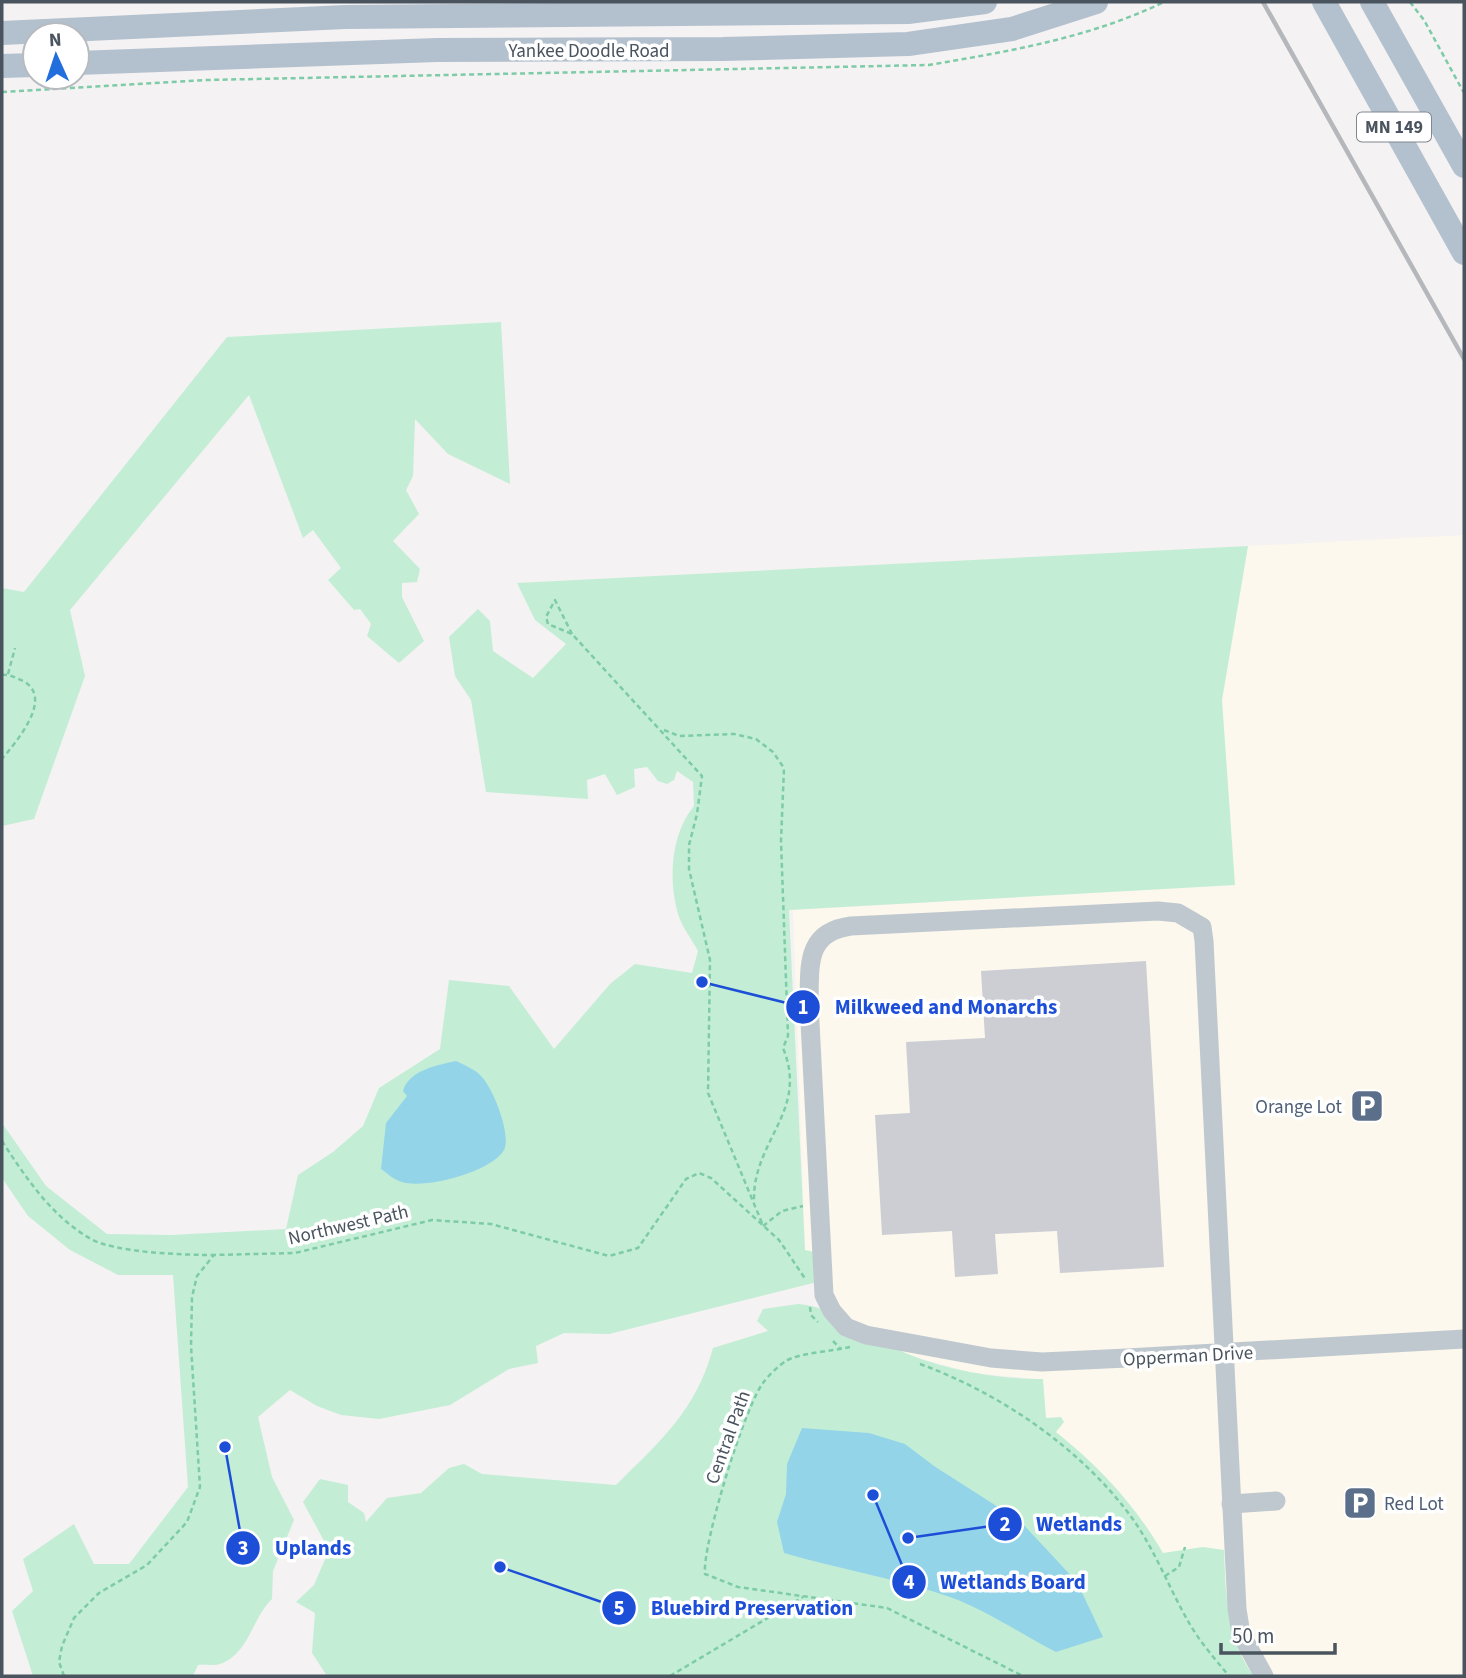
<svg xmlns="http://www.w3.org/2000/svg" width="1466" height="1678" font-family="'Source Sans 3',sans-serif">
<rect width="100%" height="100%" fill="#f4f2f2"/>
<path fill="#fcf8ed" d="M1464 535V1676H1234L1041 1425 1036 1379 973 1373 851 1339 805 1250 793 910 1234 885 1222 700 1248 546Z"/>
<g fill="#c3eed5">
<path d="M501 322 510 484 448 454 415 419 413 476 406 490 419 514 393 541 420 569 417 582 402 583V597L424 641 399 663 367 636 371 624 360 609 354 610 328 580 341 568 313 530 303 538 249 395 70 610 85 676 34 819 2 826V588L24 592 227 337Z"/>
<path d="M1248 546 1222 700 1235 885 789 910 805 1250 815 1252 817 1282 609 1334 564 1333 536 1346 538 1363 509 1369 450 1405 379 1419 341 1415 317 1406 290 1390 258 1417 272 1477 294 1520 273 1571 272 1599C252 1618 249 1654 220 1664 214 1666 204 1664 198 1665L193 1676H33L12 1611 33 1591 23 1559 74 1524 94 1564H129L188 1487 173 1275H118L70 1250 28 1216 2 1178V1123L46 1186 107 1234 171 1235 286 1229 298 1175 333 1152 363 1126 379 1088 440 1049 449 980 509 986 554 1049 610 984 635 964 692 973 698 951C692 940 683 928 679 917 668 882 670 835 694 806L693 782 677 771 674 780 667 784 658 781 647 767 634 769 635 787 617 795 605 774 587 780 588 799 486 792 471 700 455 676 449 637 478 609 490 621 493 651 533 678 566 644 535 620 517 583Z"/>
<path d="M798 1304C835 1307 862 1332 895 1348 937 1369 996 1379 1043 1379L1046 1418 1061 1417 1064 1422 1056 1432C1100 1467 1135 1505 1163 1553L1203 1547 1224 1550C1226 1594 1226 1640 1254 1676H327L312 1653 315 1613 296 1602 314 1585 329 1550 303 1502 320 1479 348 1485V1502L364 1513 366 1522 387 1498 421 1493 449 1468 464 1464 482 1474 616 1485C660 1441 696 1411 713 1348L768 1331 757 1321 763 1309Z"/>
</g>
<g fill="#93d4e9">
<path d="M456 1061C464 1065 474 1069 480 1075 492 1085 512 1135 504 1150 492 1172 421 1191 399 1181 393 1179 387 1173 381 1169L386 1123 407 1096 403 1091C409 1070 438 1065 456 1061Z"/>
<path d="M802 1428 869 1433 905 1444 934 1466 1020 1521 1077 1582 1103 1637 1056 1652C1021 1634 986 1610 950 1597 895 1578 839 1569 784 1553L777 1522 786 1494 787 1464Z"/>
</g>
<path fill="#ccced4" d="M1146 961 1164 1267 1060 1273 1057 1231 995 1234 998 1274 955 1277 952 1231 882 1235 875 1115 910 1113 906 1042 985 1038 981 971Z"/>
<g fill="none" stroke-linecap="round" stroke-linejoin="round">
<g stroke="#7dcba7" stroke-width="2.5" stroke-dasharray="5 3.5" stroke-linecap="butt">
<path d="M1410 2 1424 20 1464 93"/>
<path d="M2 92 206 80 929 65C1010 51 1089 38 1164 2"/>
<path d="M572 634 555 600 546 617 548 624 572 634 702 776 697 814 689 845V869L710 960 708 1093 762 1223"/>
<path d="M8 674 15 648"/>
<path d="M2 675C10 674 16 678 23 681 55 698 15 743 2 759"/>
<path d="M664 730 679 736 734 734 756 739 773 752 784 768 781 841 788 1036 783 1048C809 1111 753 1140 754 1200"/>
<path d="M2 1141C26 1178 52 1217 91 1239 116 1253 185 1255 214 1255"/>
<path d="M763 1226 782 1211 803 1206"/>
<path d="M810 1307 811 1315 818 1322"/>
<path d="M833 1341 841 1349"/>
<path d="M850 1347C834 1351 798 1353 786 1361 779 1365 768 1376 763 1383 745 1406 702 1545 705 1574L738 1587 887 1608 1023 1676"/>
<path d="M920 1364C1000 1393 1082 1449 1132 1518 1155 1550 1169 1588 1188 1621 1199 1641 1215 1659 1229 1676"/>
<path d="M1165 1576 1179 1567 1185 1547"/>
<path d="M64 1676 59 1662 62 1646 74 1618 99 1593 147 1565 187 1522 200 1487 191 1346 192 1297 197 1276 214 1255 295 1253 432 1220 491 1224 609 1256 638 1248 686 1179 699 1173 711 1178 779 1240 806 1280"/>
<path d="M670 1676 803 1597"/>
</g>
<g stroke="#c0c8cf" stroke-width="19">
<path d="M1231 1504 1276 1501"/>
<path d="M1264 1676 1241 1634 1237 1609 1204 941 1202 927 1178 913 1158 911 851 926C805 932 810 966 809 1003L824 1295 832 1311 846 1327 866 1335 991 1358 1042 1362 1127 1358 1464 1339"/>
</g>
<g stroke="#b3c0ce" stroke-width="24">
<path d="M1324 2 1464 253"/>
<path d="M1372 2 1464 166"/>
<path d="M2 33 345 17 908 12 985 2"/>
<path d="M77 63 437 50 723 49 908 44 1012 29 1096 2"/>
<path d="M2 66 35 65"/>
</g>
<path stroke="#b4b7bb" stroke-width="4.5" d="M1263 2 1464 359"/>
</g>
<defs>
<symbol id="parking-square" viewBox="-11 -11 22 22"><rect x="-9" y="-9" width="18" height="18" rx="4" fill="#5c6f8a" stroke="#fff"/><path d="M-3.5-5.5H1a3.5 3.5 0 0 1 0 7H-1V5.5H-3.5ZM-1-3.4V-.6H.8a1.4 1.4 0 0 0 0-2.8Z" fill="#fff"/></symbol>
</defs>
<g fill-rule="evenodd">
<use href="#parking-square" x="1348" y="1087" width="38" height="38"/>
<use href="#parking-square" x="1341" y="1484" width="38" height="38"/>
</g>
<g text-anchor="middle" stroke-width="7" stroke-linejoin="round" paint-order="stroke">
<rect fill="#fff" stroke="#80878e" stroke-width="2" x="1357" y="112.5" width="74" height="29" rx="5"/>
<g font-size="18" font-weight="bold" fill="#4a545e">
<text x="1394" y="133">MN 149</text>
</g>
<g font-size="19" fill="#4a545e" stroke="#fff">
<text x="589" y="57">Yankee Doodle Road</text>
<text transform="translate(348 1224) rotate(-13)" y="7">Northwest Path</text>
<text transform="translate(1188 1355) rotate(-3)" y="7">Opperman Drive</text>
<text transform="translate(727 1437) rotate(-70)" y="7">Central Path</text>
</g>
<g font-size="19" fill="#4e5e75" stroke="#fff" text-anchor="end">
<text x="1342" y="1113">Orange Lot</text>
<text x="1384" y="1510" text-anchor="start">Red Lot</text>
</g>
</g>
<path fill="none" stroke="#1d4ed8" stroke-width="2.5" d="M702 982L803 1007M908 1538L1005 1524M225 1447L243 1548M873 1495L909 1582M500 1567L619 1608"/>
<g fill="#1d4ed8" stroke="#fff" stroke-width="2.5">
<circle cx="702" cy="982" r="7"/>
<circle cx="908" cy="1538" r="7"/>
<circle cx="225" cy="1447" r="7"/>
<circle cx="873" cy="1495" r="7"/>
<circle cx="500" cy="1567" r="7"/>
<circle cx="803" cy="1007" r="18"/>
<circle cx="1005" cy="1524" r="18"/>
<circle cx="243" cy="1548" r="18"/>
<circle cx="909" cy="1582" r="18"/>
<circle cx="619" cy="1608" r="18"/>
</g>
<g font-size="21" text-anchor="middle" font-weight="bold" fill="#fff">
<text x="803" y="1014">1</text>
<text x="1005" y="1531">2</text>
<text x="243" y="1555">3</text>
<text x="909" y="1589">4</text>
<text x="619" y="1615">5</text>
</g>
<g font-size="21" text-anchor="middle" font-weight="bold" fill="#1d4ed8" stroke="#fff" stroke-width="7" stroke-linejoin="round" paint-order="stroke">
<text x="946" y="1014">Milkweed and Monarchs</text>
<text x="1079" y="1531">Wetlands</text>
<text x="313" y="1555">Uplands</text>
<text x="1013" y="1589">Wetlands Board</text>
<text x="752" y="1615">Bluebird Preservation</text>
</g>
<rect width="1466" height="1678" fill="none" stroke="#4a545e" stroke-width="7"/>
<g transform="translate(56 56) rotate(357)"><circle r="33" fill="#ffffff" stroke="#b7bbbf" stroke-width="2"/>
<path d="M0-5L12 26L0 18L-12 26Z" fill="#236edd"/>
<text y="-10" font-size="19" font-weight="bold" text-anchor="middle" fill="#4a545e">N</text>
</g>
<path d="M1221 1643v10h114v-10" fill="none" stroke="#4a545e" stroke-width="3.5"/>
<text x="1232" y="1643" font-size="21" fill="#4a545e" stroke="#ffffff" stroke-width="5" paint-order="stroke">50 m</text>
</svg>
